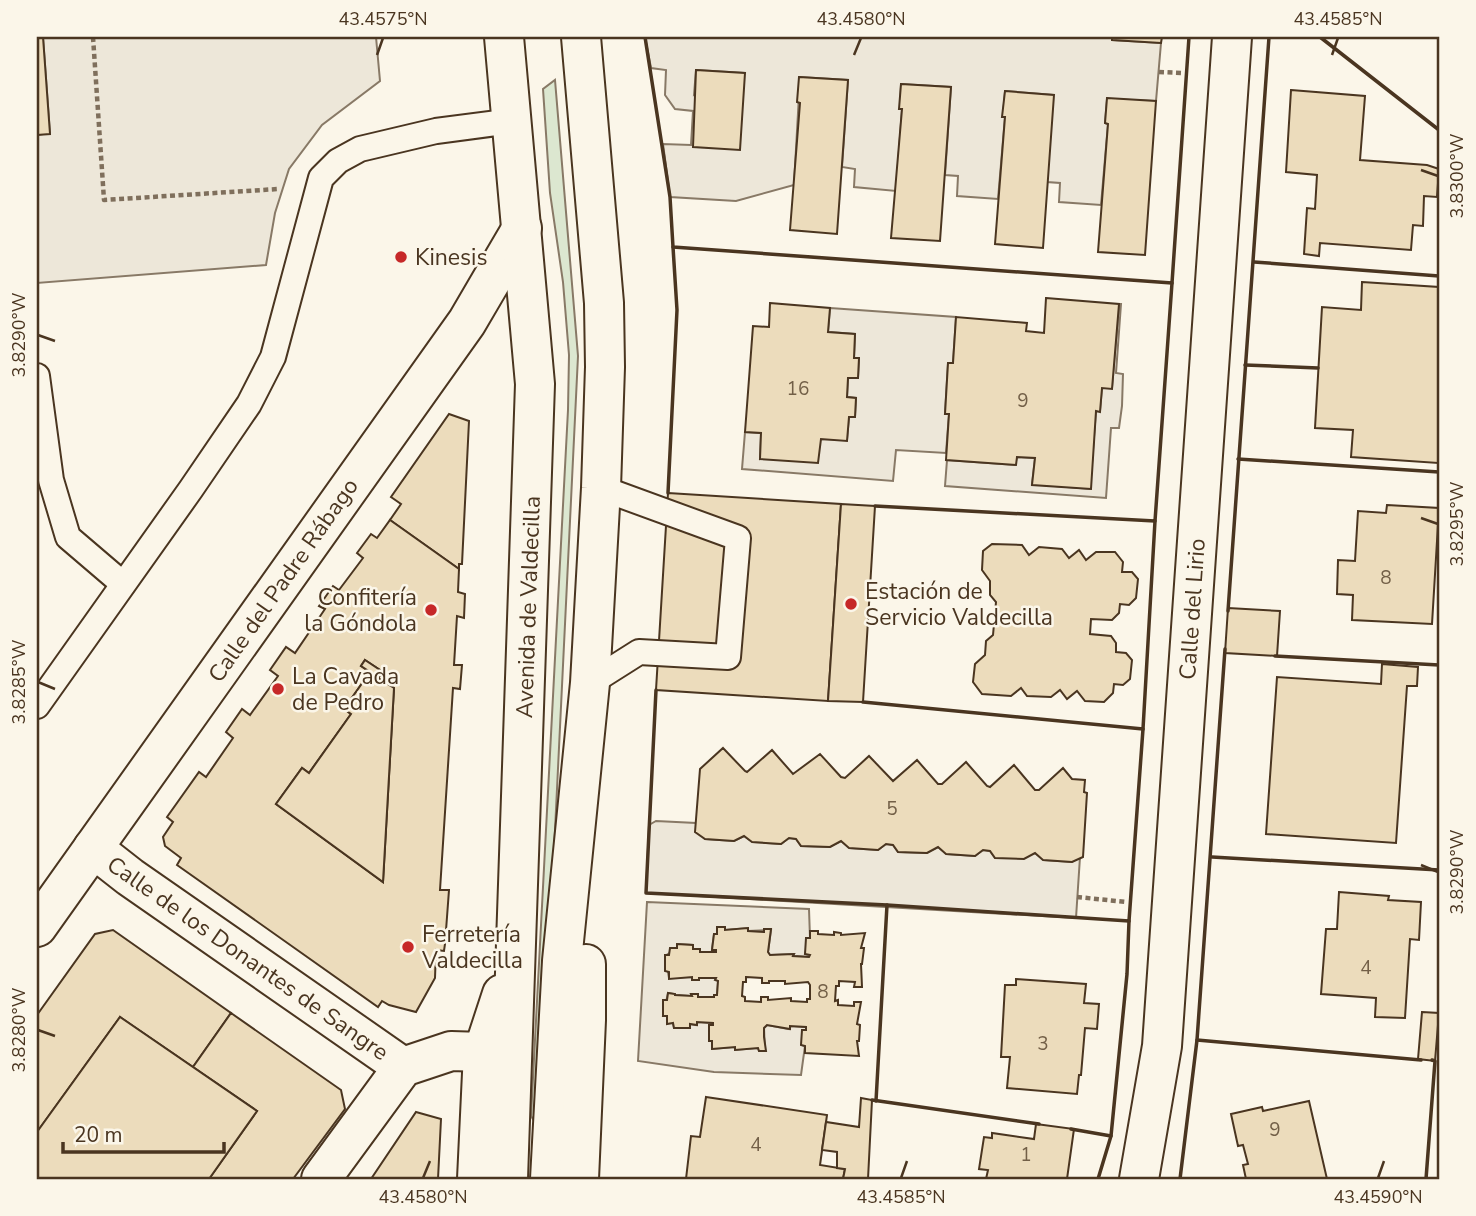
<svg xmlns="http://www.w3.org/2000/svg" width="1476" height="1216" font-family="'Nunito Sans',sans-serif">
<rect width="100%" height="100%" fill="#fbf6e9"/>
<path fill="#dce7d0" stroke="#887966" stroke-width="2" d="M555 80 578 356 554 851 536 1124 531 1116 568 410 569 355 563 282 550 193 543 89Z"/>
<g fill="#ede7d9" stroke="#887966" stroke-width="2" fill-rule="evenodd">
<path d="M43 37H376L380 81 322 125 289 169 275 213 266 265 37 283V135L50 133Z"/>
<path d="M645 37H1112L1113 40 1161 43 1156 101 1107 99 1105 123 1108 124 1101 205 1059 202 1060 183 1047 182 1053 95 1005 91 1003 116 1005 117 998 199 957 196 958 176 945 175 951 87 901 84 900 109H902L896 191 854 187 855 169 842 167 848 80 800 77 794 185 736 201 670 197 663 144 691 145 693 111 675 109 665 95 666 70 651 68ZM696 70 745 73 694 95Z"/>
<path d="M1119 304H1121L1116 373 1123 374 1122 406 1119 428H1111L1106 498 945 486 947 460 1015 465 1017 457 1035 458 1032 484 1090 489 1096 411H1100L1102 388H1112Z"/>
<path d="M830 308 956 317 953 363H948L945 414H949L946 453 896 450 893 481 742 469 745 432 761 433 760 459 821 439 847 440 849 417H855L856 398 847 397 848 378H858L859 359 854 358 855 334 828 332Z"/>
<path d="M656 821 696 823 699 833 705 839 734 841 744 836 753 842 781 844 789 838 796 839 801 846 830 847 841 841 850 848 878 850 886 844 893 845 898 852 927 853 938 847 947 854 975 856 983 850 990 851 995 858 1035 853 1044 860 1072 862 1080 857 1076 918 646 893 649 825Z"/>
<path d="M647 902 809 909 810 938 805 954 810 955 809 957 793 956V954L770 955 768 952 771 930 748 931V928L725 930 724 927H717V934H714L712 949 716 952H700V949H693V945L678 944 677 948 665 956 669 978 692 977 716 978 718 981 717 995H714V997H698V994H692L691 996 675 995V994L668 993 663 1016H667V1023H673L674 1028H689L690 1024 696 1025 697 1022 713 1023V1025L709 1026V1041H712V1049L735 1047V1050L758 1048 759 1051H765L764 1028 767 1025 789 1029 790 1026 806 1027V1030H802V1045L805 1046 801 1075 714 1072 638 1061Z"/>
</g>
<g fill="#ecdcbc" stroke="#4a3520" stroke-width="2" fill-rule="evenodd">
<path d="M37 37H43L50 134 37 135Z"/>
<path d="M1112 37H1162L1161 43 1112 40Z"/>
<path d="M696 70 745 73 740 150 693 147Z"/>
<path d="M799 77 848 80 837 234 790 230 800 103 797 102Z"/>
<path d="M901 84 951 87 940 241 891 238 902 109H899Z"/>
<path d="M1291 90 1365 96 1360 160 1427 165 1439 169 1437 197 1424 196 1423 226 1413 225 1411 250 1320 243 1319 256 1304 254 1307 208 1315 209 1317 175 1286 172Z"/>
<path d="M1005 91 1054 95 1043 248 995 244 1005 117H1002Z"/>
<path d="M1107 98 1156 101 1145 255 1098 252 1108 124 1105 123Z"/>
<path d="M1362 282 1439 287 1438 463 1351 457 1353 430 1315 428 1322 307 1361 310Z"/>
<path d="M1046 298 1119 304 1112 389 1102 388 1100 412 1096 411 1091 489 1032 485 1035 458 1017 457 1016 465 946 460 949 414H945L948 363H953L956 317 1027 323 1026 331 1044 333Z"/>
<path d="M770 303 830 308 828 332 855 334 854 358H859L858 378H848L847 397 856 398 855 417H849L847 441 821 439 818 463 760 459 761 433 745 432 753 326 769 327Z"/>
<path d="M449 414 469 421 462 564H459V569L390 520 401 504 391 497Z"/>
<path d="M668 493 841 504 828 701 656 690Z"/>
<path d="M841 504 875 506 863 702 828 701Z"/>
<path d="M1387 505 1439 508 1432 624 1352 620 1353 595 1337 594 1338 560 1355 561 1358 511 1386 513Z"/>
<path d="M390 520 459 569 458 592 465 594 464 618 457 616 454 665H462L460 689 453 688 440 890H449L445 944 444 951 436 950 435 978 416 1012 389 1005 382 1001 378 1007 177 865 181 858 165 846 163 837 173 822 167 817 199 772 206 777 233 738 226 732 242 709 250 715 278 676 270 670 286 647 295 653 325 609 319 606 333 586 339 590 363 558 357 553 371 534 377 538ZM365 660 383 672 378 678 394 688 383 882 276 804 302 768 309 773 351 714 344 709 370 672 361 666Z"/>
<path d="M992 544 1022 545 1029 555 1039 547 1062 549 1069 558 1079 550 1086 560 1096 552H1115L1123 562 1122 572H1132L1138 579 1136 598 1129 605 1120 604 1119 613 1112 620 1091 619 1090 634 1111 636 1116 643V652L1126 653 1132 660 1130 679 1123 685 1114 684 1113 693 1104 702 1085 701 1077 691 1067 699 1060 690 1051 697 1027 696 1021 688 1011 696 982 694 973 682 975 664 985 655 986 641 993 635 996 602 990 595V581L982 570 983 551Z"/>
<path d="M1228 608 1280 611 1277 656 1225 653Z"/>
<path d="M365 660 383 672 378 678 394 688 383 882 276 804 302 768 309 773 351 714 344 709 370 672 361 666Z"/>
<path d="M1382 664 1418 667 1417 686H1407L1396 843 1266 834 1277 677 1381 684Z"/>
<path d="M723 748 745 771 747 772 772 750 793 774 820 754 841 777 845 778 869 756 893 781 917 760 938 784H942L966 762 987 786 990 787 1014 765 1035 790H1039L1063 768 1072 779 1085 780 1084 792 1087 793 1083 857 1072 862 1043 860 1035 853 1024 859 995 858 990 851 983 850 975 856 946 854 938 847 927 853 898 852 893 845 886 844 878 850 849 848 841 841 830 847 801 846 796 839 789 838 781 844 752 842 744 836 734 841 705 839 695 832 700 769Z"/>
<path d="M1339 892 1389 896 1388 900 1421 902 1419 940 1410 939 1405 1018 1375 1017 1376 998 1321 994 1326 929H1337Z"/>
<path d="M717 927H725V930L748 928V931L764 932V929H771L768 952 770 955 794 954 793 956 809 957 810 955 805 954 806 938H810V931H818V934L834 935V932L841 933V935L865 933 861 948H864L862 964H861L862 987H854L855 982 839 981V986H836L835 1001 838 1000V1005L854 1006V1002H861L857 1024 860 1025 859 1041H857L859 1056 805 1053V1046L801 1045 802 1030H806V1027L790 1026V1029L767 1025 764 1028V1037L766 1051H759L758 1048 735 1050V1047L712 1049V1041H709V1025H713V1023L697 1022V1025L690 1024V1028H674L673 1023 667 1024V1016H663V1000H667L668 993 675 994V995L692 996 691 994H698V997H714V995H717L718 981 715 980 716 978H699V980H692V977L669 979V972L665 971V955H669L670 948H677V944L693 945V949H700V952H716V950H712L714 934H717ZM746 977 762 978V983H769V981H785V984L808 982 810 985V999H807V1002L791 1001V998L768 1000V997H761V1002L745 1001V997L742 996 743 982H746Z"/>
<path d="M113 930 231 1013 193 1067 120 1017 37 1132V1015L95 934Z"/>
<path d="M1016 979 1086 984 1084 1003 1099 1004 1097 1029 1085 1028 1081 1075H1079L1077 1094 1007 1088 1010 1057H1001L1005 985H1016Z"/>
<path d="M1422 1012 1439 1013 1435 1061 1418 1059Z"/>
<path d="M231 1013 341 1090 345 1109 293 1179H209L257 1111 193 1067Z"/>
<path d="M120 1017 257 1111 209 1179H37V1132Z"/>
<path d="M706 1097 827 1115 820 1165 845 1169 843 1179H686L691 1136 700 1137Z"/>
<path d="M861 1098 872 1100 868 1179H843L845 1169 837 1168V1152L822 1150 826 1122 859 1127Z"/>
<path d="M1309 1101 1327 1179H1246L1243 1165 1248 1164 1243 1145 1238 1146 1231 1114 1262 1107 1263 1111Z"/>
<path d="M416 1112 441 1119 438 1179H371Z"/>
<path d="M1036 1124 1074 1129 1067 1179H986L988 1170 979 1169 984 1137 992 1138V1133L1034 1139Z"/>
</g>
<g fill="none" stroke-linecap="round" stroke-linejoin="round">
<defs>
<g id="lane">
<path d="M37 376 51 480 68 537 123 584"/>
<path d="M590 683 639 652 728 657 738 538 601 488"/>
<path d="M37 706 191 489 249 404 273 357 321 178 338 161 360 149 436 131 512 121"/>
</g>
<g id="street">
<path d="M93 848 130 877 403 1067"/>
<path d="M37 927 467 322 522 228"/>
<path d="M321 1179 403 1067 451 1051 483 1052"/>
<path d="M1139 1179 1162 1046 1232 37"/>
</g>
<g id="primary">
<path d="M504 37 535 384 508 1179"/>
<path d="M477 1179 483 1052 502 994"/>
<path d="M550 1179 562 961 590 683 601 488 605 367 604 303 581 37"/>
<path d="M579 1179 586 1020V964"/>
</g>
</defs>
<use href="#lane" stroke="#4a3520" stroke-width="28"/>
<use href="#street" stroke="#4a3520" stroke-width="42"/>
<use href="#primary" stroke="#4a3520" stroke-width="42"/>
<g stroke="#7f6f5c" stroke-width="4.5" stroke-dasharray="5 3.5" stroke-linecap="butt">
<path d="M93 37 104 200 278 189"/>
<path d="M1159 72 1182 73"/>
<path d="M1077 897 1126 902"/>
</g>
<use href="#lane" stroke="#fbf6e9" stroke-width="24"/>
<use href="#street" stroke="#fbf6e9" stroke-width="38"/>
<use href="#primary" stroke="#fbf6e9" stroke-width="38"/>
<g stroke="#4a3520" stroke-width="3.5">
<path d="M645 37 670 197 673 247 1172 283 1189 37"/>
<path d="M1320 37 1439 130"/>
<path d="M1254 262 1439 276"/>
<path d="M1245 365 1318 368"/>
<path d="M1238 459 1439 472"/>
<path d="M668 493 677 310 673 247"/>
<path d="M875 506 1155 521 1172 283"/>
<path d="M1228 611 1269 37"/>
<path d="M1275 656 1439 665"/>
<path d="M656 690 646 893 887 905 1129 921 1143 729"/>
<path d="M863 702 1143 729 1155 521"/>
<path d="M1212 857 1439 870"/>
<path d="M1197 1040 1421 1060"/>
<path d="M872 1100 1039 1124"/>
<path d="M876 1101 887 905"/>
<path d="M1071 1129 1111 1136 1127 974 1129 921"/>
<path d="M1098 1179 1111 1136"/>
<path d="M1180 1179 1197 1040 1225 649"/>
<path d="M1426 1179 1435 1061 1432 1060"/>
</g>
</g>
<path fill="none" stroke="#4a3520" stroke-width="2.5" d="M377 55 383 38M854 55 861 38M1332 55 1338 38M1421 170 1438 176M38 335 55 341M1421 518 1438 524M38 682 55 689M1421 865 1438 872M38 1030 55 1036M423 1178 430 1161M901 1178 907 1161M1378 1178 1384 1161"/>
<g fill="#c62828" stroke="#fbf6e9" stroke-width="2.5">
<circle cx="401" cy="257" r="7"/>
<circle cx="851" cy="604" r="7"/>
<circle cx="431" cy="610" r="7"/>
<circle cx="278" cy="689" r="7"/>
<circle cx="408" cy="947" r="7"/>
</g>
<g text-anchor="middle" stroke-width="5" stroke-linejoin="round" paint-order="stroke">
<g font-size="19" fill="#725f47">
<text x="798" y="395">16</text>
<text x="1023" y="407">9</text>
<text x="1386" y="584">8</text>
<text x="892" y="815">5</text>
<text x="1366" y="974">4</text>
<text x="823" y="998">8</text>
<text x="1043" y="1050">3</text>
<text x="1275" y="1136">9</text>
<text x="756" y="1151">4</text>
<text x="1026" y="1161">1</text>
</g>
<g font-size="23" fill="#4a3520" stroke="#fbf6e9" text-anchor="start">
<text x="415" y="265">Kinesis</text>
<text x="865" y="599">Estación de<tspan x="865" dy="26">Servicio Valdecilla</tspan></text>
<text x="417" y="605" text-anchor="end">Confitería<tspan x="417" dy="26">la Góndola</tspan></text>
<text x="292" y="684">La Cavada<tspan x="292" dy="26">de Pedro</tspan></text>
<text x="422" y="942">Ferretería<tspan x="422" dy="26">Valdecilla</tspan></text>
</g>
<g font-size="23" fill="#4a3520" stroke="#fbf6e9">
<text transform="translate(283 580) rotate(-55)" y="8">Calle del Padre Rábago</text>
<text transform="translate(528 607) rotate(-88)" y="8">Avenida de Valdecilla</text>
<text transform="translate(1192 609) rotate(-86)" y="8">Calle del Lirio</text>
<text transform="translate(248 958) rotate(35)" y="8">Calle de los Donantes de Sangre</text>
</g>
</g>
<rect width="1476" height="1216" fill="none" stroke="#fbf6e9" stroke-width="77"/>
<path d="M63 1142v10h161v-10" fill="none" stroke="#4a3520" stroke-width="3.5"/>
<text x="74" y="1142" font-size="21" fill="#4a3520" stroke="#fbf6e9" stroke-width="5" paint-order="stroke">20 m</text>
<rect x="38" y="38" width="1400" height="1140" fill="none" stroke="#4a3520" stroke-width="2.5"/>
<g font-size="18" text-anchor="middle" fill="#4a3520">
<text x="383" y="25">43.4575°N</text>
<text x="861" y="25">43.4580°N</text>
<text x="1338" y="25">43.4585°N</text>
<text transform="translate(1457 176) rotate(-90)" y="6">3.8300°W</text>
<text transform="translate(19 335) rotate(-90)" y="6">3.8290°W</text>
<text transform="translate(1457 524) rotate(-90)" y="6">3.8295°W</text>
<text transform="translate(19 682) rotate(-90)" y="6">3.8285°W</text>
<text transform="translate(1457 872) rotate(-90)" y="6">3.8290°W</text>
<text transform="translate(19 1030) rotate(-90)" y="6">3.8280°W</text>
<text x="423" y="1203">43.4580°N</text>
<text x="901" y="1203">43.4585°N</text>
<text x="1378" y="1203">43.4590°N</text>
</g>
</svg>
